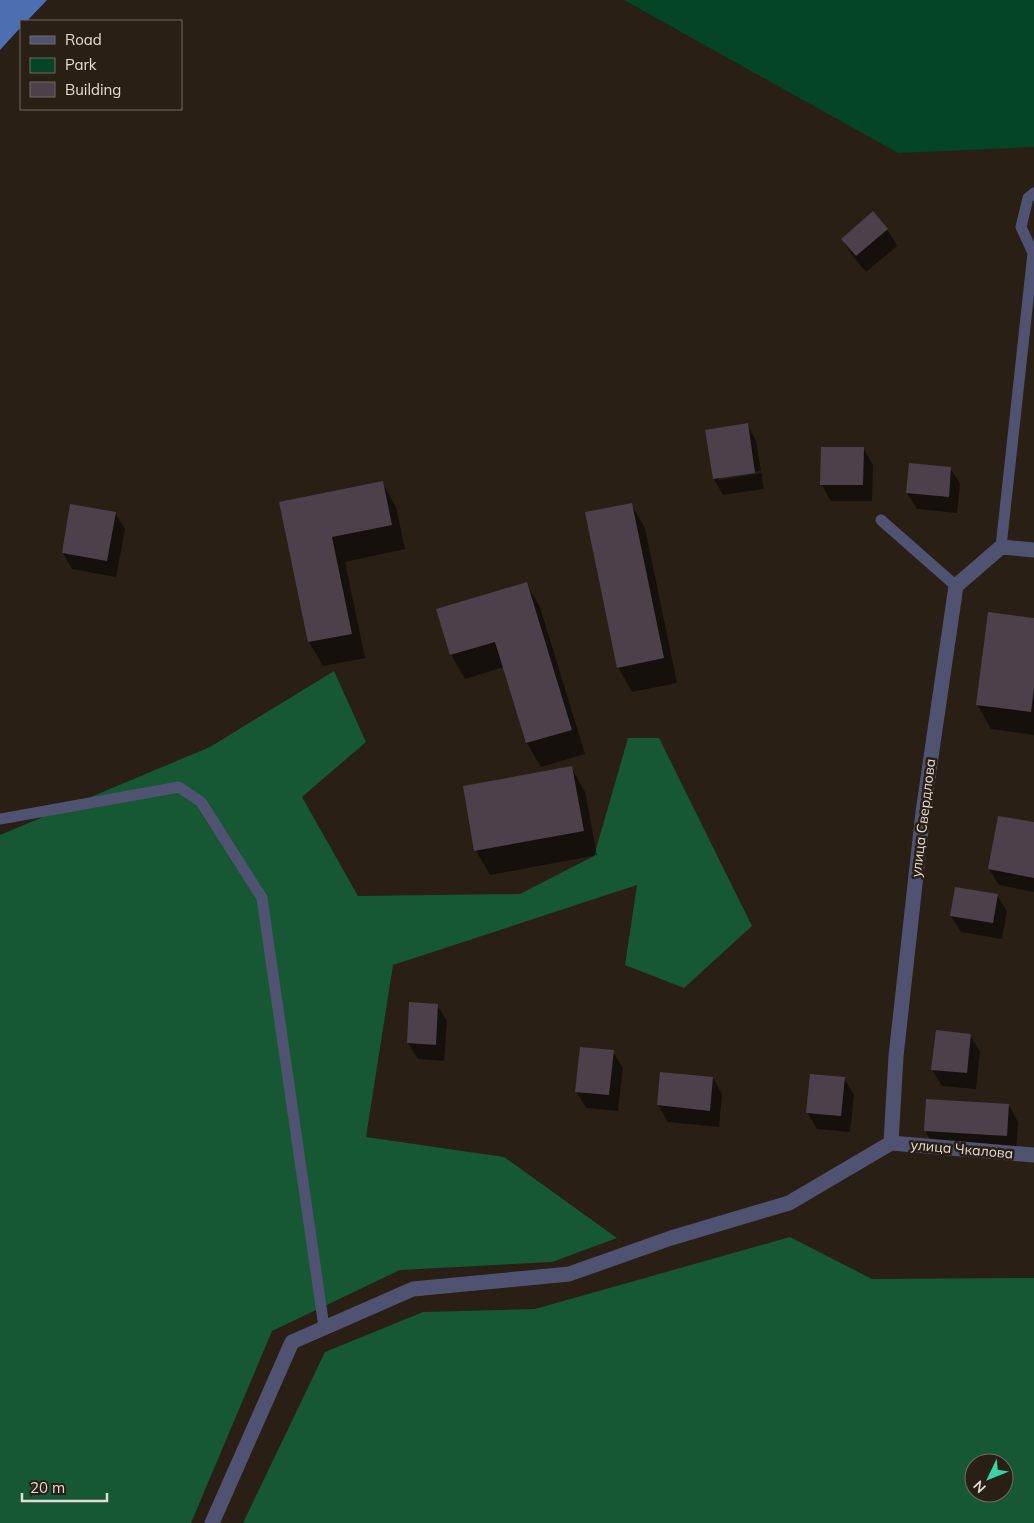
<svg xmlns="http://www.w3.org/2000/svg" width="1034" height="1523" font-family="Mulish,sans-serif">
<rect width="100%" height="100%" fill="#291f15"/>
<path fill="#044525" d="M624 0H1034V147L898 153Z"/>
<g fill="#165734" fill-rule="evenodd">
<path d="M334 671 366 742 302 797 358 896 520 894 594 856 628 738H659L752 926 684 988 625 965 637 885 393 965 366 1137 504 1157 617 1238 552 1262 400 1270 272 1331 191 1523H0V835L210 747Z"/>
<path d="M790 1237 872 1279 1034 1278V1523H243L325 1352 423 1312 535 1309ZM974 1463H1004V1493H974Z"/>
</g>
<path fill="#4d6eb0" d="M0 0H47L27 21H21V27L0 50Z"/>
<g fill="#0007">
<path d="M887 229 897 246 866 272 852 255 842 239Z"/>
<path d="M747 424 756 441 761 471 719 477V480L761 473 764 489 723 495 714 479Z"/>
<path d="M863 448 873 465 872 501H831L821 484Z"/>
<path d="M950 468 960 484 957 513 917 509 907 493Z"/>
<path d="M382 482 396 507 405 549 345 562 365 658 323 666 309 642 280 503Z"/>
<path d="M631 504 645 528 677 683 632 692 618 667Z"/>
<path d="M115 513 125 529 116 577 72 569 63 553Z"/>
<path d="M526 583 540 607 585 754 541 767 527 743 504 667 465 679 451 655 438 610Z"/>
<path d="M1034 620V735L991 729 977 704Z"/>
<path d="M571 767 585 792 597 855 490 875 476 851Z"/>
<path d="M1034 824V892L999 885 989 869Z"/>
<path d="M997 895 1007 911 1002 939 961 932 951 916Z"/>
<path d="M437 1005 447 1021 444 1061 418 1059 408 1043Z"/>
<path d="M970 1035 980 1051 976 1089 942 1086 932 1070Z"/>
<path d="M613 1052 623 1068 618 1111 586 1108 576 1091Z"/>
<path d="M661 1073 713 1078 722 1094 719 1127 668 1122 658 1105Z"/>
<path d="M844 1078 854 1095 850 1132 817 1129 807 1112Z"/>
<path d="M1009 1105 1018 1122 1016 1152 934 1147 925 1130Z"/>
</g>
<g fill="#4c404b">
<path d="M873 211 888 229 856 256 841 239Z"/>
<path d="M748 423 755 473 713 479 705 430Z"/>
<path d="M821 447H864L863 485H820Z"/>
<path d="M909 463 951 467 949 497 906 493Z"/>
<path d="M383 481 392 525 332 537 352 634 308 642 279 502Z"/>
<path d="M632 503 664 658 617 668 585 512Z"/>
<path d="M70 504 116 512 107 561 62 553Z"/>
<path d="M527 582 572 730 526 743 495 642 450 655 436 609Z"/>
<path d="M988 612 1034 618V688L1031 712 976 705Z"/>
<path d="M572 766 584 831 474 851 463 786Z"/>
<path d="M998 816 1034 822V878L988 869Z"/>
<path d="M955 887 998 894 993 923 950 916Z"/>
<path d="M409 1002 438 1004 436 1045 407 1043Z"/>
<path d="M936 1030 971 1034 967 1073 931 1070Z"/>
<path d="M580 1047 614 1050 609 1095 575 1092Z"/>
<path d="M660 1072 713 1077 710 1111 657 1105Z"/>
<path d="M810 1074 845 1077 841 1116 806 1113Z"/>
<path d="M926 1099 1009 1104 1007 1136 924 1131Z"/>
</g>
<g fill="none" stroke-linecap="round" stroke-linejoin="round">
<g stroke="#4f5371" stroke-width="11">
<path d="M881 520 956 586"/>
<path d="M1001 547 1033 253 1021 227 1028 198 1034 193"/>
<path d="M0 819 179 787 201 802 262 898 324 1327"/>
</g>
<g stroke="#4f5371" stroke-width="15">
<path d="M891 1143 896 1056 923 812 956 586 1001 547 1034 550"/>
<path d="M891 1143 1034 1155"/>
<path d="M212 1523 292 1342 413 1289 569 1274 671 1238 789 1203 891 1143"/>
</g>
</g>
<g text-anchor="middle" stroke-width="5" stroke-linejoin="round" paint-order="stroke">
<g font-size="14" fill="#e3dbd5" stroke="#291f15">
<text transform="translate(923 818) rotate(-83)" y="5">улица Свердлова</text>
<text transform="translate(962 1149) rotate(5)" y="5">улица Чкалова</text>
</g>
</g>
<rect x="20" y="20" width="162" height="90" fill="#291f15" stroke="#736a62"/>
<rect x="30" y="36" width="25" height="8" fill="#4f5371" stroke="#736a62"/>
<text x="65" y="45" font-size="15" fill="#e3dbd5">Road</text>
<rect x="30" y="58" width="25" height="15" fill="#044525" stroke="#736a62"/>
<text x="65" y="70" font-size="15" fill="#e3dbd5">Park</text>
<rect x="30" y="82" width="25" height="15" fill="#4c404b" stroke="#736a62"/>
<text x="65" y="95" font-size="15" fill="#e3dbd5">Building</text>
<g transform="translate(989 1478) rotate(227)"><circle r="24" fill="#291f15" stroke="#736a62"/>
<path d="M0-4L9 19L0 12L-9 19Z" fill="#38d4a6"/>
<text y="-8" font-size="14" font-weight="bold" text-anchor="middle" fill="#e3dbd5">N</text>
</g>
<path d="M22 1493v8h85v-8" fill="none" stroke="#e3dbd5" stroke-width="2.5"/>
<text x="30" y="1493" font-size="15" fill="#e3dbd5" stroke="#291f15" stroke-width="4" paint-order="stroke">20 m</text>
</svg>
